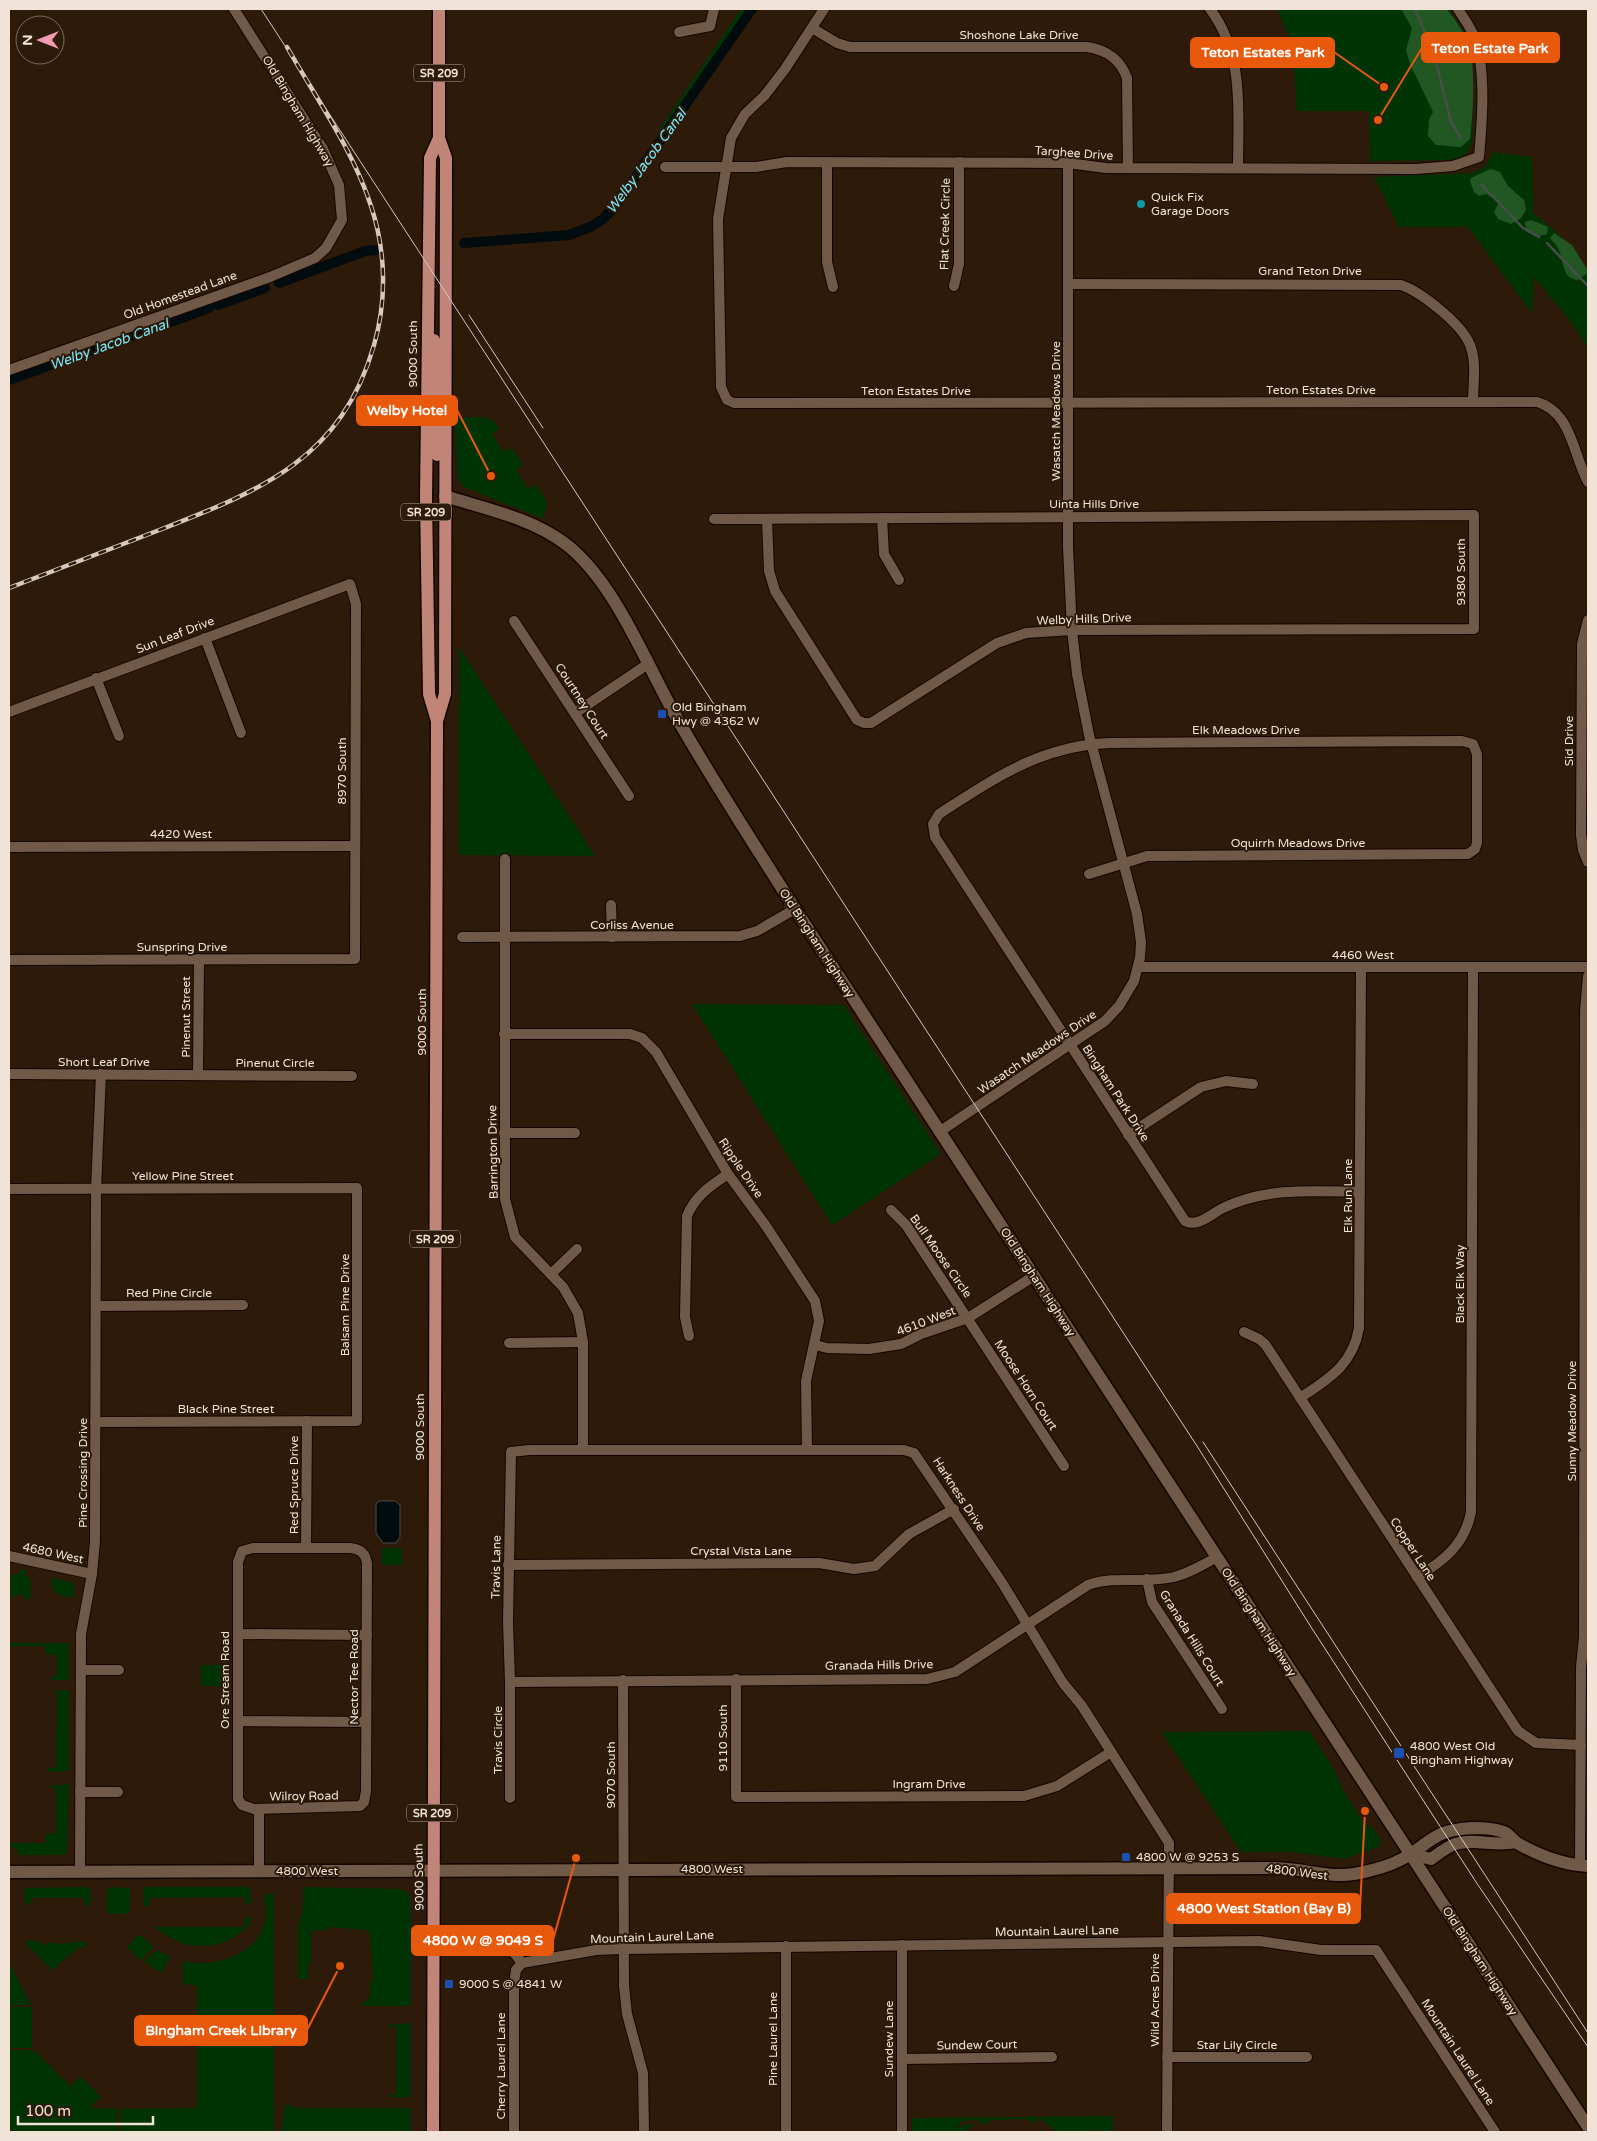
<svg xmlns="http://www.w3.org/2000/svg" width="1597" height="2141" font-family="'Varela Round',sans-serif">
<rect width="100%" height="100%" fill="#2d1a08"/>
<g fill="#013405">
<path d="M741 9H756L661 149 660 128Z"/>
<path d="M1277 9H1449L1465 34 1472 54 1473 133C1472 149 1466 158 1450 160L1370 161 1369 111H1297L1293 46Z"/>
<path d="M1493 152 1532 157 1533 213 1555 231 1588 272V348L1568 318 1534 277 1532 313 1468 227H1399L1374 177 1473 173 1486 166Z"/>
<path d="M455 418C469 418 494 412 499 429L492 434 504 452 512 448 523 464 516 470 528 489 536 485 547 502 544 517 541 518 462 486 457 477Z"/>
<path d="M459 647 595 856 459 855Z"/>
<path d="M692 1004 844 1005 941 1154 832 1225Z"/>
<rect x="382" y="1548" width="20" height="17"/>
<path d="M21 1569 26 1570V1575L30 1578 31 1598 27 1600 21 1594 13 1597 10 1593 11 1575 17 1574Z"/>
<path d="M52 1578 74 1583V1597L60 1596V1593H54V1587H51Z"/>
<path d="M9 1643H69V1680H50L51 1677 57 1676V1655L46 1654 44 1646H9Z"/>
<rect x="201" y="1665" width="20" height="21"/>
<path d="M67 1690 69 1692V1771L49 1772V1768L56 1767 57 1692 49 1691Z"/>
<path d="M1309 1731 1333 1767 1343 1790 1361 1819 1374 1830 1381 1840 1379 1847 1344 1859 1291 1852H1241L1162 1732Z"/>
<path d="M69 1784 67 1853 63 1855H19V1851L11 1847V1843H45L46 1834 56 1833V1789L48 1786Z"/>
<path d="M85 1887 90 1888 91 1902 87 1906 84 1905V1898H31L30 1906 24 1901 25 1888Z"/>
<path d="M111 1887 130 1888V1911L128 1914H110L107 1912V1889Z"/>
<path d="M147 1887H247L250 1888 251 1903 245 1905V1897L150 1898 149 1906H144L143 1888Z"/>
<path d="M303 1887 400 1889 406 1891 411 1898 408 1901H411V2006H360L370 1996V1984L373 1980 370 1934 366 1930 331 1927 327 1930H315L311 1934V1962L308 1965V1979H298V1928L303 1907Z"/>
<path d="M265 1894H274V2132H120L121 2109 197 2108V1985L183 1984V1961C213 1968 258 1956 265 1921 267 1913 265 1903 265 1894Z"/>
<path d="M244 1918 250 1917V1924C223 1953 184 1953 155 1927H244Z"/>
<path d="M141 1935 153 1947 141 1961 127 1947 137 1936Z"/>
<path d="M28 1940 41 1942V1944L48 1945 49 1942 59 1944 84 1941 88 1944 83 1948H78L52 1970 25 1943Z"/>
<path d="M157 1950 170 1957 161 1973 144 1961Z"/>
<path d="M9 1963 31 2005H9Z"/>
<rect x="9" y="2007" width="23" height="41"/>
<path d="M411 2023V2097H389V2095L396 2094V2027H389L388 2025Z"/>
<path d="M9 2050H34L92 2108 118 2109 117 2132H9Z"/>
<path d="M80 2076 101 2097 91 2106 71 2086Z"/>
<path d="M285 2105H292L293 2108H411V2132H281Z"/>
<path d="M1113 2116V2132H1103L1102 2130H1091L1090 2132H1056L1040 2118 1034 2123 1029 2119 991 2120 985 2125 977 2120 964 2121 957 2125 959 2127 975 2123 967 2130V2132H912V2118Z"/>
</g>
<g fill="#215722">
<path d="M1401 9H1447C1455 20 1465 33 1469 46 1476 71 1473 113 1470 139L1461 147 1436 145 1428 136 1429 120 1433 112 1410 64 1406 50 1412 28Z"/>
<path d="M1491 169 1500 172 1508 186 1524 200 1526 210 1521 218 1511 224 1498 219 1494 212 1499 202 1486 194 1479 196 1474 192 1470 181 1471 178Z"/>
<path d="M1531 220 1548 227 1547 234 1536 237 1526 231 1525 222Z"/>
<path d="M1554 233 1572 245 1587 269V273L1578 280C1561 279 1564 259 1558 248 1556 244 1552 241 1550 238Z"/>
</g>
<path fill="#020c0e" stroke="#4a4c4b" d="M379 1501H395L400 1505V1537L396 1543H383L376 1533V1504Z"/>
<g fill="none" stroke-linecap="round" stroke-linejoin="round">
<g stroke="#4a4c4b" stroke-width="2.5">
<path d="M1415 9 1434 54 1451 122 1461 138"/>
<path d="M1481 184 1523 228 1539 237"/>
<path d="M1547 243 1588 286"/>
</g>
<g stroke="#020c0e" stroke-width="10">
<path d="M464 243 569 235 590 227 603 219 615 206 752 9"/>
<path d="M279 283 365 251 376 250"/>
<path d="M218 305 265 288"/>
<path d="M9 380 209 308"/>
</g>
<defs>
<g id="minor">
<path d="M824 9 785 69 765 95 745 114 731 138 718 219 721 387 727 400 734 403 1537 402C1572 412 1573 455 1588 482"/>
<path d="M1210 9C1245 55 1238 113 1238 168"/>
<path d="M812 28 837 43 850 47H1087C1107 50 1120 59 1127 78L1128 168"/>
<path d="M679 32 710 26 714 9"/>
<path d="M827 162V262L833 287"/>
<path d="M665 167H756L787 162 1068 163 1106 168 1416 169 1453 166 1479 157C1482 123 1486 75 1476 42 1473 30 1464 19 1458 9"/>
<path d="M1068 284 1401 285C1421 292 1462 324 1470 345 1477 362 1473 384 1473 402"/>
<path d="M954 286 959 264V162"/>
<path d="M9 370 270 277 315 258 326 248 342 220 339 185 323 149 234 9"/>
<path d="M882 518 884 554 899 580"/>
<path d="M714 519 1474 515V629L1072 630 1026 633 997 643 871 723H864L857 720 775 591 769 571 767 519"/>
<path d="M1588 620 1582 644 1581 835 1583 850 1588 862"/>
<path d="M514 621 629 796"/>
<path d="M205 638 241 733"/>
<path d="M96 678 119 736"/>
<path d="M9 712 350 584 356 604 355 959 9 960"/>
<path d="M575 713 648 664"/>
<path d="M9 847 354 846"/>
<path d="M505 859V1199L515 1237 563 1287 578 1313 583 1342V1450"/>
<path d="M1089 874 1147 856 1468 854 1475 849 1477 843V754L1473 744 1462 741 1109 743C1040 746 995 778 939 814L933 824 935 837 1185 1221C1198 1228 1212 1213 1223 1208 1266 1187 1314 1191 1360 1192"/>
<path d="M611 905 612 937"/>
<path d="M462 937 740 936 757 931 795 909"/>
<path d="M1138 967H1588"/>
<path d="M504 1034H630L642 1038 656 1052 728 1174 766 1226 815 1301 819 1321 806 1381 807 1450"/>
<path d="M9 1074 352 1076"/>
<path d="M198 1074 199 959"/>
<path d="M939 1132 1105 1021 1119 1006 1134 981 1140 958 1141 942 1137 914 1089 735 1077 674 1072 630 1068 547V163"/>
<path d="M504 1133H575"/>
<path d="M1128 1135 1201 1087 1226 1081 1253 1084"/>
<path d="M9 1189 357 1188V1421L95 1422"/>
<path d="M891 1210 906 1225 1064 1466"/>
<path d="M551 1274 577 1249"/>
<path d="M96 1306 243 1305"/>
<path d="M1244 1332 1259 1339 1265 1344 1518 1731 1536 1743 1581 1745"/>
<path d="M689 1336 685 1317 687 1216C695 1196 710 1186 728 1174"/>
<path d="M509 1343 583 1342"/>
<path d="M815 1345 827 1348 869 1349 901 1344 921 1334 968 1318 1034 1276"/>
<path d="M1300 1398C1328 1379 1353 1365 1359 1328L1361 968"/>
<path d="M253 1548H350C360 1549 366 1553 367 1564L366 1791 364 1802 360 1806 254 1809 242 1805 238 1799V1562L242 1551Z"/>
<path d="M306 1548 307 1421"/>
<path d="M9 1556 92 1574"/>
<path d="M508 1565 819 1563 854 1569 875 1566 909 1534 954 1509"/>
<path d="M1417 1577C1444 1561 1465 1544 1471 1512L1473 967"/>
<path d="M1147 1579 1152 1602 1222 1709"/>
<path d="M238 1634 367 1635"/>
<path d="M81 1670H119"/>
<path d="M736 1679V1797L1024 1796 1057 1786 1111 1752"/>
<path d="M623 1680 624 1986 627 2014 643 2073 644 2132"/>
<path d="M510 1682 927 1679 955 1672 1088 1585C1116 1575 1145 1584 1174 1577 1189 1573 1203 1565 1217 1557"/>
<path d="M238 1721 366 1722"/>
<path d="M80 1792H118"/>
<path d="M510 1798V1682L508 1622 511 1452 529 1450H904L914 1453 1001 1581 1063 1683 1082 1706 1169 1843 1167 2132"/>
<path d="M1580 1866 1581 1667 1584 1637 1585 1011 1588 976"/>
<path d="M259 1871V1809"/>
<path d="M80 1872 81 1634 92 1574 95 1541 96 1189 101 1074"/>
<path d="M509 1946 522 1963"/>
<path d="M522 1963 596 1950 623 1949 1259 1941 1321 1950H1376L1495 2132"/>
<path d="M1167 2057H1307"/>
<path d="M902 2059 1052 2057"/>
<path d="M514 2132V1983L516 1970 522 1963"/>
<path d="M786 2132V1946"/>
<path d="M902 2132V1945"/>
</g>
<g id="tertiary">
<path d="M1410 1854 1431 1859C1438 1854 1447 1847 1455 1844 1475 1838 1495 1847 1515 1842"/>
<path d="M9 1872 1275 1868C1313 1869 1332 1882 1372 1870 1385 1867 1400 1861 1411 1854 1435 1837 1439 1830 1472 1828 1482 1828 1496 1828 1506 1833 1510 1835 1512 1840 1517 1843 1538 1855 1564 1865 1588 1866"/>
</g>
<path id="secondary" d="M445 496C486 509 532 518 567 545 614 582 645 661 674 713 712 780 754 844 795 909L1588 2127"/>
<g id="primary">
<path d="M434 340 437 455"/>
<path d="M437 721 429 694 426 498 430 158 439 138"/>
<path d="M433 2132 437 721 445 694 446 158 439 138V9"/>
</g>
</defs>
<use href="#minor" stroke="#150500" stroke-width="12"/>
<use href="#tertiary" stroke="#150500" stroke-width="15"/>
<use href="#secondary" stroke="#150500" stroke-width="15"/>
<use href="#primary" stroke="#150500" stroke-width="15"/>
<use href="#minor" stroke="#705946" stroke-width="10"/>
<use href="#tertiary" stroke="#705946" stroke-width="12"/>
<use href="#secondary" stroke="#705946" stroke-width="12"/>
<use href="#primary" stroke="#c08577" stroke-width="12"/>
<g stroke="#d6c8bc" stroke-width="1">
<path d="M261 9 1197 1446 1311 1627 1476 1882 1588 2047"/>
<path d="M469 315 543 428"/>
<path d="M1203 1442 1588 2033"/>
</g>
<defs>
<path id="rail" d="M9 588C60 568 111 549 162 529 262 490 342 458 374 345 387 300 386 251 371 206 353 150 316 98 287 47"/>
</defs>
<use href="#rail" stroke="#d6c8bc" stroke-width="4.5"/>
<use href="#rail" stroke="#2d1a08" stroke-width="2.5" stroke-dasharray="8" stroke-linecap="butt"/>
</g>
<circle fill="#0f9aa8" stroke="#2d1a08" stroke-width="2" cx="1141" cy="204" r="5"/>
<g fill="#1a4fb4" stroke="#2d1a08" stroke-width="2">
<rect x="657" y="709" width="10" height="10" rx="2.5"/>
<rect x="1393" y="1747" width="12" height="12" rx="2.5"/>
<rect x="1121" y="1852" width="10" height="10" rx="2.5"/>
<rect x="444" y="1979" width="10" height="10" rx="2.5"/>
</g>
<g text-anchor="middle" stroke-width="4" stroke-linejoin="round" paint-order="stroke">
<g fill="#2d1a08" stroke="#b6a79a" stroke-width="1">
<rect x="414" y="64.5" width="50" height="17" rx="4"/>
<rect x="401" y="503.5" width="50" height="17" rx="4"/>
<rect x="410" y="1230.5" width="50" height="17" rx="4"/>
<rect x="407" y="1804.5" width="50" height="17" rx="4"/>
</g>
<g font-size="11" font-weight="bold" fill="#f1e3d8">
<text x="439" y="77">SR 209</text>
<text x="426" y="516">SR 209</text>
<text x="435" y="1243">SR 209</text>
<text x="432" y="1817">SR 209</text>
</g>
<g font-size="12" fill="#f1e3d8" stroke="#2d1a08">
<text x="1019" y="39">Shoshone Lake Drive</text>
<text transform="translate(298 111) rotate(59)" y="4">Old Bingham Highway</text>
<text transform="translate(1074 153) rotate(4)" y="4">Targhee Drive</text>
<text transform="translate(945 224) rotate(-89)" y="4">Flat Creek Circle</text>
<text x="1310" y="275">Grand Teton Drive</text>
<text transform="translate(180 295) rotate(-20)" y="4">Old Homestead Lane</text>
<text transform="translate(413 354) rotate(-90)" y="4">9000 South</text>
<text x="1321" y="394">Teton Estates Drive</text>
<text x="916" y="395">Teton Estates Drive</text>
<text transform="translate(1056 411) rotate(-90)" y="4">Wasatch Meadows Drive</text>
<text x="1094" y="508">Uinta Hills Drive</text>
<text transform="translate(1461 572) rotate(-90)" y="4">9380 South</text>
<text transform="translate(1084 619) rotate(-2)" y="4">Welby Hills Drive</text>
<text transform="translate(175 635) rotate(-21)" y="4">Sun Leaf Drive</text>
<text transform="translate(582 701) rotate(57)" y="4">Courtney Court</text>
<text x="1246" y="734">Elk Meadows Drive</text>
<text transform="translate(1569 741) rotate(-90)" y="4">Sid Drive</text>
<text transform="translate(342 771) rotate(-90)" y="4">8970 South</text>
<text x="181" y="838">4420 West</text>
<text x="1298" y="847">Oquirrh Meadows Drive</text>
<text x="632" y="929">Corliss Avenue</text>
<text transform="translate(817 943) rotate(57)" y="4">Old Bingham Highway</text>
<text x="182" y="951">Sunspring Drive</text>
<text x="1363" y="959">4460 West</text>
<text transform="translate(186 1017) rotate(-90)" y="4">Pinenut Street</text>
<text transform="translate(422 1022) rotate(-90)" y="4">9000 South</text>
<text transform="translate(1037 1052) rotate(-34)" y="4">Wasatch Meadows Drive</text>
<text x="104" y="1066">Short Leaf Drive</text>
<text x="275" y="1067">Pinenut Circle</text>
<text transform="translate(1116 1093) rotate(57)" y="4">Bingham Park Drive</text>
<text transform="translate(493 1152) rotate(-91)" y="4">Barrington Drive</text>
<text transform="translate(741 1168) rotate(56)" y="4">Ripple Drive</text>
<text x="183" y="1180">Yellow Pine Street</text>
<text transform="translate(1348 1196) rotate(-90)" y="4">Elk Run Lane</text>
<text transform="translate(941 1256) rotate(55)" y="4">Bull Moose Circle</text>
<text transform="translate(1038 1282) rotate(57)" y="4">Old Bingham Highway</text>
<text transform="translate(1460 1284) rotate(-90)" y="4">Black Elk Way</text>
<text x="169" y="1297">Red Pine Circle</text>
<text transform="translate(345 1305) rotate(-90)" y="4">Balsam Pine Drive</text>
<text transform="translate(926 1321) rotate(-21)" y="4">4610 West</text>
<text transform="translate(1026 1385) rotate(57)" y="4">Moose Horn Court</text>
<text x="226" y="1413">Black Pine Street</text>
<text transform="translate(1572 1421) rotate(-90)" y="4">Sunny Meadow Drive</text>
<text transform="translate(420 1427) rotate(-90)" y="4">9000 South</text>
<text transform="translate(83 1473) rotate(-90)" y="4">Pine Crossing Drive</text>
<text transform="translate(294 1485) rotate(-90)" y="4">Red Spruce Drive</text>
<text transform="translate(959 1494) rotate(57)" y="4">Harkness Drive</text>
<text transform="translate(1413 1549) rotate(57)" y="4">Copper Lane</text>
<text x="741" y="1555">Crystal Vista Lane</text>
<text transform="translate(53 1553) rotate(12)" y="4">4680 West</text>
<text transform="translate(496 1567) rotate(-89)" y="4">Travis Lane</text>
<text transform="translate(1259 1622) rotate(57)" y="4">Old Bingham Highway</text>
<text transform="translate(1192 1638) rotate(58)" y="4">Granada Hills Court</text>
<text transform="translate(879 1665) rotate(-1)" y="4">Granada Hills Drive</text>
<text transform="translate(354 1677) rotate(-90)" y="4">Nector Tee Road</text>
<text transform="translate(225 1680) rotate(-90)" y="4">Ore Stream Road</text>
<text transform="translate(723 1738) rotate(-90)" y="4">9110 South</text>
<text transform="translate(498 1740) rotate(-90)" y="4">Travis Circle</text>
<text transform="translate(611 1775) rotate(-90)" y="4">9070 South</text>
<text x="929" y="1788">Ingram Drive</text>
<text transform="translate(304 1796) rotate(-1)" y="4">Wilroy Road</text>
<text x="712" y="1873">4800 West</text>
<text x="307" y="1875">4800 West</text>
<text transform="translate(1297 1872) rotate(7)" y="4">4800 West</text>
<text transform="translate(419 1877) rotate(-91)" y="4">9000 South</text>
<text transform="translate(1057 1931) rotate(-1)" y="4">Mountain Laurel Lane</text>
<text transform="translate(652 1937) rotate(-2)" y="4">Mountain Laurel Lane</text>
<text transform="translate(1480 1961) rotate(57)" y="4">Old Bingham Highway</text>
<text transform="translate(1155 2000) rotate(-90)" y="4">Wild Acres Drive</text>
<text transform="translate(773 2039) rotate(-90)" y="4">Pine Laurel Lane</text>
<text transform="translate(889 2039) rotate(-90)" y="4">Sundew Lane</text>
<text transform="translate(977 2045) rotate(-1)" y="4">Sundew Court</text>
<text x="1237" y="2049">Star Lily Circle</text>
<text transform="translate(1458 2052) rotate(57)" y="4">Mountain Laurel Lane</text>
<text transform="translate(501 2066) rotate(-90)" y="4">Cherry Laurel Lane</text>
</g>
<g font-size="12" fill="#f1e3d8" stroke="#2d1a08" text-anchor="start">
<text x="1151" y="201">Quick Fix<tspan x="1151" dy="14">Garage Doors</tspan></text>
<text x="672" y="711">Old Bingham<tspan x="672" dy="14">Hwy @ 4362 W</tspan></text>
<text x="1410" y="1750">4800 West Old<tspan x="1410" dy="14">Bingham Highway</tspan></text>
<text x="1136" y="1861">4800 W @ 9253 S</text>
<text x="459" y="1988">9000 S @ 4841 W</text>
</g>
<g font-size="14" font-style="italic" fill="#7ae7fc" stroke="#2d1a08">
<text transform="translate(646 161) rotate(-54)" y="5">Welby Jacob Canal</text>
<text transform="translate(109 344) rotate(-20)" y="5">Welby Jacob Canal</text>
</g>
</g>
<path fill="none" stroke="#e8590c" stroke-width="2" d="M1378 120L1422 48M1384 87L1334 52M491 476L457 410M1365 1811L1360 1908M576 1858L553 1940M340 1966L307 2030"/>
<g fill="#e8590c" stroke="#2d1a08" stroke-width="2">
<circle cx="1378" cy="120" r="5"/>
<circle cx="1384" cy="87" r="5"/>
<circle cx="491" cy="476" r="5"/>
<circle cx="1365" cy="1811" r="5"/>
<circle cx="576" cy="1858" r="5"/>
<circle cx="340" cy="1966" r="5"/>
</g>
<g fill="#e8590c" stroke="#e8590c" stroke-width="2">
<rect x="1422" y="33" width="137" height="29" rx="5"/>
<rect x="1191" y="38" width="143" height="29" rx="5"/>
<rect x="357" y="396" width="100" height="29" rx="5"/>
<rect x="1167" y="1894" width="193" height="29" rx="5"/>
<rect x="412" y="1926" width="141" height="29" rx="5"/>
<rect x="135" y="2016" width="172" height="29" rx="5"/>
</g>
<g font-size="14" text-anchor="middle" font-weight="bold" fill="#fff">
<text x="1490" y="53">Teton Estate Park</text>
<text x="1263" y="57">Teton Estates Park</text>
<text x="407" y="415">Welby Hotel</text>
<text x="1264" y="1913">4800 West Station (Bay B)</text>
<text x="483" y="1945">4800 W @ 9049 S</text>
<text x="221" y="2035">Bingham Creek Library</text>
</g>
<rect width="1597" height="2141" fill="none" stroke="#f1e3d8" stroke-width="20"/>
<g transform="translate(40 40) rotate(270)"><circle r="24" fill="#2d1a08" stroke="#7b6a5b"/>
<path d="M0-4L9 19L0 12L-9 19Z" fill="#f29aaf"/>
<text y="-8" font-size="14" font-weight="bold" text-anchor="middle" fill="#f1e3d8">N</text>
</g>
<path d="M18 2116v8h135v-8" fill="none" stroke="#f1e3d8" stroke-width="2.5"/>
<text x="25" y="2116" font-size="15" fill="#f1e3d8" stroke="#2d1a08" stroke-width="4" paint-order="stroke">100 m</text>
</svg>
